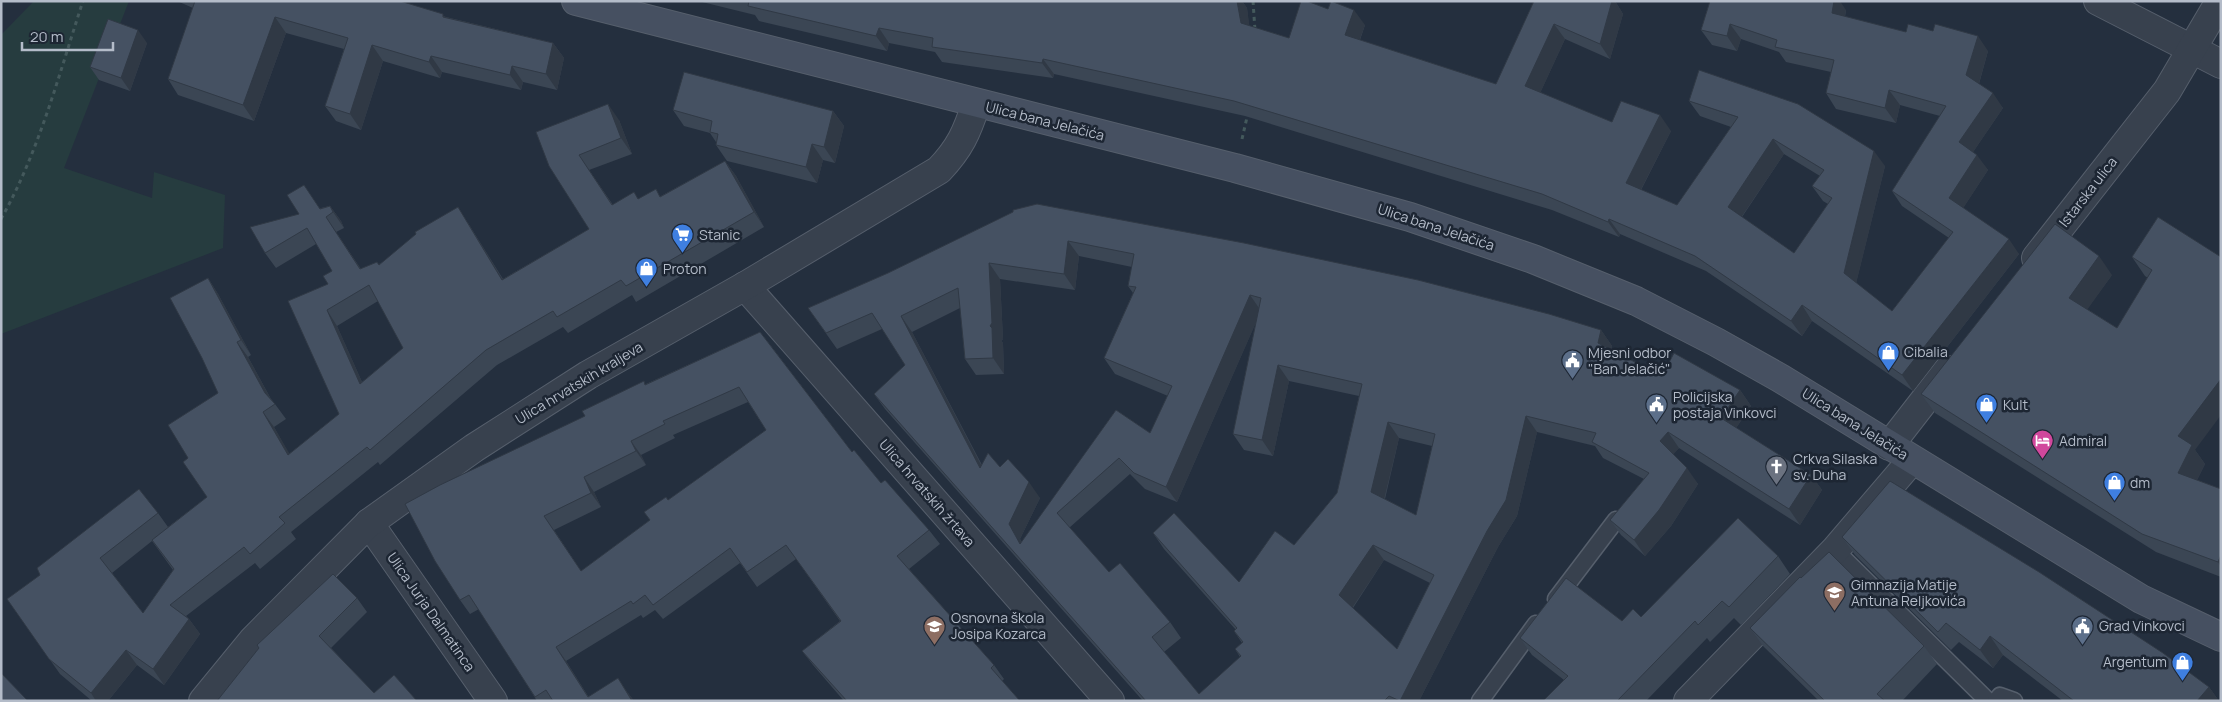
<svg xmlns="http://www.w3.org/2000/svg" width="2222" height="702" font-family="Manrope,sans-serif">
<rect width="100%" height="100%" fill="#242f3e"/>
<path fill="#263c3f" d="M34 1H129L64 168 152 198 154 172 225 195 223 248 1 334V35Z"/>
<g fill="none" stroke-linecap="round" stroke-linejoin="round">
<defs>
<g id="lane">
<path d="M1835 550 1988 701"/>
<path d="M1556 599 1616 520"/>
<path d="M1480 701 1536 624"/>
<path d="M1996 701 2000 696 2014 701"/>
</g>
<g id="street">
<path d="M2098 1 2221 64"/>
<path d="M2036 258 2167 91 2220 1"/>
<path d="M745 286 1110 701"/>
<path d="M1889 446 1948 370"/>
<path d="M369 523 493 701"/>
<path d="M203 701 253 640 369 523 474 448 588 375 745 286 939 170C960 148 967 132 976 104"/>
<path d="M1688 701 1835 550 1912 460"/>
</g>
<path id="secondary" d="M576 1 1235 168 1410 217 1533 259 1636 301 1716 342 1780 378 2141 599 2221 637"/>
</defs>
<use href="#lane" stroke="#565f6c" stroke-width="19"/>
<use href="#street" stroke="#565f6c" stroke-width="30"/>
<use href="#secondary" stroke="#565f6c" stroke-width="30"/>
<g stroke="#44595c" stroke-width="3" stroke-dasharray="4 4" stroke-linecap="butt">
<path d="M1253 1 1255 31"/>
<path d="M1242 139 1248 113"/>
<path d="M1 219C39 152 59 74 83 1"/>
</g>
<use href="#lane" stroke="#38414e" stroke-width="16"/>
<use href="#street" stroke="#38414e" stroke-width="28"/>
<use href="#secondary" stroke="#465061" stroke-width="28"/>
</g>
<g fill="#3b4654" fill-rule="evenodd">
<path d="M177 1H400L446 17 553 43 564 58 557 90 523 82 521 90 442 72 440 78 383 61 361 130 336 121 325 106 344 49 286 33 254 121 178 95 168 79 193 8Z"/>
<path d="M698 1H1242L1247 8 1249 26 1289 38 1365 25 1360 40 1496 84 1534 1H1615L1623 14 1610 59 1565 39 1540 93 1612 122 1671 131 1641 190 1677 205 1731 127 1700 116 1689 101 1885 166 1856 283 1892 311 1949 238 1902 206 1892 191 1940 116 1900 105 1896 123 1836 109 1826 93 1831 72 1786 62 1779 52 1741 39 1737 51 1712 45 1701 30 1710 1 1846 10 1845 17 1906 32 1988 51 1979 84 2003 108 1973 152 1988 170 1963 208 2019 254 1913 391 1812 321 1802 336 1706 271 1620 234 1619 237 1552 210 1245 116 1054 74 1053 78 942 62 935 52 889 43 887 51 759 21 755 15ZM1784 154 1820 176 1812 186 1823 201 1828 204 1794 253 1742 217Z"/>
<path d="M147 43 130 91 99 80 90 67Z"/>
<path d="M673 110 833 111 844 126 835 163 823 160 817 183 727 161 716 145V142L710 133 684 126Z"/>
<path d="M619 120 632 154 589 170 613 205 639 199 661 196 725 161 736 176 764 227 636 302 632 295 568 333 563 327 497 365 380 465 378 462 291 532 296 539 260 569 255 563 186 616 189 619 200 634 164 685 137 665 108 701H92L60 674 7 599 158 513 168 527 207 497 188 458 218 393 208 278 218 294 251 355 248 357 271 399 275 404 286 419 274 427 289 454 339 414 288 301 328 284 332 271 316 244 276 268 265 253 321 208 330 206 341 221 344 228 336 232 361 269 379 264 468 223 503 279 589 229 549 166ZM378 301 403 348 362 382 337 326ZM152 541 173 570 143 613 112 573Z"/>
<path d="M1013 212 1601 330 1612 346 1611 350 1662 376 1740 390 1751 406 1736 428 1811 475 1822 490 1800 525 1679 448 1673 454 1698 484 1671 526 1645 556 1621 535 1610 520 1644 479 1603 458 1595 446 1537 432 1517 516 1498 547 1419 701H1143L885 409 874 394 905 365 882 329 837 349 808 308 888 273ZM1079 256 1132 267 1128 286 1133 293 1104 358 1115 374 1168 396 1150 433 1116 410 1022 542 1020 539 1040 498 1000 467 982 465 912 332 960 308 965 359 976 375 1004 374 1003 343 1001 341 1003 339 1000 279 1075 290ZM1256 322 1233 434 1244 450 1273 456 1289 381 1359 396 1337 493 1294 545 1239 582 1153 533 1164 549 1236 630 1234 631 1242 643 1235 649 1240 657 1199 694 1164 652 1181 638 1170 622 1109 572 1069 528 1130 474 1145 489 1177 502ZM1399 438 1432 446 1416 515 1385 499ZM1384 560 1430 583 1397 649 1353 608Z"/>
<path d="M2158 217 2195 450 2205 464 2197 480 2221 489V577L2156 552 1935 413 1921 394 2112 275 2087 309 2117 328 2148 278 2145 276 2132 257Z"/>
<path d="M760 332 852 452 881 483 929 530 940 544 909 569 994 665 1004 679 1002 681 1020 701H844L813 665 802 651 840 621 796 559 757 587 740 563 663 619 655 610 643 618 641 615 566 661 588 696 628 693 634 701H537L479 609 470 614 460 600 585 416 646 384ZM748 402 766 430 668 500 650 520 581 571 554 530 601 507 594 492 646 465 641 455 675 438 673 435Z"/>
<path d="M1842 537 2209 687 2219 701H2063L2003 655 1993 668 1959 642 1951 650 1855 555Z"/>
<path d="M1778 556 1790 574 1741 625 1734 618 1710 642 1707 638 1646 701H1543L1564 680 1532 655 1520 638 1641 617Z"/>
<path d="M1801 578 1924 646 1937 664 1902 701H1819L1763 646 1750 628Z"/>
<path d="M357 598 367 612 331 648 374 693 417 701H217L259 648 257 645Z"/>
</g>
<g fill="#303945">
<path d="M1237 1H1242L1247 8 1251 38 1241 23Z"/>
<path d="M1612 1H1615L1623 14 1610 59 1600 44Z"/>
<path d="M1834 1H1840L1846 10 1842 28 1832 13Z"/>
<path d="M1354 10 1365 25 1356 50 1345 35Z"/>
<path d="M275 17 286 33 254 121 243 105Z"/>
<path d="M1554 24 1565 39 1536 102 1525 86Z"/>
<path d="M1730 24 1741 39 1737 51 1727 36Z"/>
<path d="M879 28 889 43 887 51 876 36Z"/>
<path d="M138 30 147 43 130 91 121 78Z"/>
<path d="M1978 36 1988 51 1977 90 1966 75Z"/>
<path d="M553 43 564 58 557 90 546 74Z"/>
<path d="M372 45 383 61 361 130 350 114Z"/>
<path d="M431 56 442 72 440 78 429 62Z"/>
<path d="M1043 59 1054 74 1053 78 1042 63Z"/>
<path d="M512 66 523 82 521 90 510 75Z"/>
<path d="M1889 90 1900 105 1896 123 1885 108Z"/>
<path d="M1993 93 2003 108 1969 158 1959 142Z"/>
<path d="M608 104 619 120 632 154 621 138Z"/>
<path d="M833 111 844 126 835 163 824 147Z"/>
<path d="M1660 115 1671 131 1636 199 1626 183Z"/>
<path d="M1773 139 1784 154 1738 222 1728 207Z"/>
<path d="M812 144 823 160 817 183 806 167Z"/>
<path d="M1874 151 1885 166 1855 288 1844 273Z"/>
<path d="M1977 155 1988 170 1960 213 1949 198Z"/>
<path d="M725 161 736 176 764 227 754 212Z"/>
<path d="M330 206 341 221 344 228 333 212Z"/>
<path d="M458 207 468 223 512 295 502 280Z"/>
<path d="M326 217 336 232 371 285 360 269Z"/>
<path d="M1609 219 1620 234 1619 237 1608 222Z"/>
<path d="M2009 239 2019 254 1913 391 1902 375Z"/>
<path d="M1068 241 1079 256 1075 290 1064 274Z"/>
<path d="M2099 256 2112 275 2082 317 2069 298Z"/>
<path d="M989 263 1000 279 1003 339 1001 341 1003 343 1004 374 993 358 990 326Z"/>
<path d="M208 278 218 294 251 355 241 340Z"/>
<path d="M1250 295 1261 311 1177 502 1166 487Z"/>
<path d="M1802 305 1812 321 1802 336 1791 321Z"/>
<path d="M327 310 337 326 370 400 360 384Z"/>
<path d="M901 316 912 332 991 484 980 468Z"/>
<path d="M1601 330 1612 346 1609 358 1598 343Z"/>
<path d="M237 342 248 357 274 405 265 393Z"/>
<path d="M1278 365 1289 381 1273 456 1262 440Z"/>
<path d="M2221 379V415L2195 450 2205 464 2191 492 2178 473V436Z"/>
<path d="M1740 390 1751 406 1732 434 1721 418Z"/>
<path d="M263 412 274 427 299 470 288 455Z"/>
<path d="M1526 416 1537 432 1517 516 1498 547 1419 701H1400Z"/>
<path d="M1388 422 1399 438 1382 508 1371 492Z"/>
<path d="M1668 432 1679 448 1671 457 1660 441Z"/>
<path d="M631 441 641 455 646 465 636 451Z"/>
<path d="M1687 468 1698 484 1671 526 1645 556 1634 540Z"/>
<path d="M1811 475 1822 490 1800 525 1789 509Z"/>
<path d="M584 477 594 492 601 507 591 493Z"/>
<path d="M1029 482 1040 498 1020 539 1031 560 1020 544 1009 524Z"/>
<path d="M1373 545 1384 560 1350 611 1339 595Z"/>
<path d="M2221 555V567L2218 562Z"/>
<path d="M189 619 200 634 164 685 153 669Z"/>
<path d="M1990 636 2003 655 1993 668 1980 650Z"/>
<path d="M556 647 566 661 591 701Z"/>
<path d="M126 650 137 665 108 701H96L91 693Z"/>
<path d="M618 678 628 693 634 701H632Z"/>
<path d="M2209 687 2219 701H2197Z"/>
</g>
<g fill="#455162" stroke="#303945" fill-rule="evenodd">
<path d="M195 1H400L443 14V17L553 43 546 74 512 66 510 75 431 56 429 62 372 45 350 114 325 106 348 38 275 17 243 105 168 79Z"/>
<path d="M749 1H1237L1241 23 1289 38 1301 1H1307L1328 9 1331 1 1354 10 1345 35 1496 84 1534 1H1612L1600 44 1554 24 1525 86 1612 122 1621 101 1660 115 1626 183 1677 205 1738 117 1689 101 1699 70 1798 104 1874 151 1844 273 1892 311 1953 232 1892 191 1946 106 1889 90 1885 108 1826 93 1834 60 1775 47 1777 40 1730 24 1727 36 1701 30 1710 1H1834L1832 13 1906 32 1908 24 1933 31 1935 24 1978 36 1966 75 1993 93 1959 142 1977 155 1949 198 2009 239 1902 375 1802 305 1791 321 1695 256 1609 219 1608 222 1542 194 1234 101 1043 59 1042 63 932 47 933 38 879 28 876 36 748 6ZM1773 139 1824 170 1812 186 1832 198 1794 253 1728 207Z"/>
<path d="M108 19 138 30 121 78 90 67Z"/>
<path d="M684 72 833 111 824 147 812 144 806 167 716 145 718 134 710 132 712 121 673 110Z"/>
<path d="M608 104 621 138 579 155 612 205 634 192 638 199 656 189 660 197 725 161 754 212 626 286 621 280 557 317 553 311 486 350 370 450 367 447 279 517 285 523 250 554 244 547 170 605 189 619 153 669 126 650 91 693 49 659 7 599 40 575 37 568 139 489 158 513 100 558 143 613 174 569 152 540 207 497 183 462 188 458 168 425 218 393 202 358 170 298 208 278 241 340 237 342 265 393 275 404 263 412 288 455 339 414 288 301 328 284 323 276 332 271 307 228 265 253 250 227 299 214 287 195 304 185 320 209 330 206 333 212 326 217 360 269 377 262 379 265 416 234 415 232 458 207 502 280 589 229 549 166 536 132ZM369 285 403 348 360 384 327 310Z"/>
<path d="M1037 204 1244 243 1418 280 1549 314 1601 330 1598 343 1662 376 1674 353 1740 390 1721 418 1811 475 1789 509 1668 432 1660 441 1687 468 1659 510 1634 540 1610 520 1649 473 1592 442 1596 433 1526 416 1506 500 1487 531 1400 701 1389 696 1384 701H1146L874 394 905 365 872 313 826 333 808 308 888 273 1013 212V210ZM1068 241 1134 254 1128 286 1136 287 1104 358 1172 386 1150 433 1116 410 1020 544 1009 524 1029 482 1008 459 1000 467 988 453 980 468 901 316 958 288 965 359 993 358 992 328 990 326 992 323 989 263 1064 274ZM1250 295 1261 298 1233 434 1262 440 1278 365 1362 384 1337 493 1294 545 1275 531 1239 582 1174 513 1153 533 1237 628 1234 631 1243 642 1235 649 1241 656 1199 694 1152 637 1170 622 1120 563 1109 572 1057 513 1119 458 1134 473 1166 487ZM1388 422 1435 434 1416 515 1371 492ZM1373 545 1434 575 1397 649 1339 595Z"/>
<path d="M2158 217 2221 257V379L2178 436 2192 445 2178 473 2221 489V555L2218 562 2142 534 1921 394 2055 224 2099 256 2069 298 2117 328 2152 270 2132 257Z"/>
<path d="M760 332 852 452 854 450 881 483 885 480 929 530 897 556 994 665 991 668 1020 701H847L802 651 841 621 786 545 747 572 730 548 653 605 645 595 633 604 631 601 556 647 588 697 618 678 632 701H553L546 690 535 697 469 595 460 600 435 561 405 504 440 485 585 416 582 411 644 381 645 385ZM739 387 766 430 668 500 666 497 644 512 650 520 581 571 544 516 591 493 584 477 636 451 631 441 665 424 663 421Z"/>
<path d="M1890 481 2039 572 2163 653 2209 687 2197 701H2074L1990 636 1980 650 1946 623 1938 632 1842 537Z"/>
<path d="M1738 518 1778 556 1729 607 1722 601 1698 625 1695 621 1617 701H1543L1568 676 1520 638 1566 578 1622 621 1633 609 1641 617Z"/>
<path d="M1829 552 1924 646 1877 694 1885 701H1825L1750 628 1800 577 1801 578Z"/>
<path d="M333 574 357 598 319 636 374 693 394 675 417 701H217L259 648 257 645Z"/>
<path d="M1 673 28 701H1Z"/>
</g>
<defs>
<symbol id="supermarket-pin" viewBox="-11 -11 22 30"><path d="M0 17L-7.5 6A9.5 9.5 0 1 1 7.5 6Z" fill="#3f7fe0" stroke="#1d2633"/><path d="M-6-5.5h2.5l.6 2H6L4.5 2H-2.5L-4.4-4H-6ZM-1.5 3.2a1.3 1.3 0 1 0 .1 0ZM3 3.2a1.3 1.3 0 1 0 .1 0Z" fill="#fff"/></symbol>
<symbol id="shop-pin" viewBox="-11 -11 22 30"><path d="M0 17L-7.5 6A9.5 9.5 0 1 1 7.5 6Z" fill="#3f7fe0" stroke="#1d2633"/><path d="M-5-2.5h2.3a2.7 3.5 0 0 1 5.4 0H5L5.5 6h-11ZM-1.5-2.5h3a1.5 2.3 0 0 0-3 0Z" fill="#fff"/></symbol>
<symbol id="civic-pin" viewBox="-11 -11 22 30"><path d="M0 17L-7.5 6A9.5 9.5 0 1 1 7.5 6Z" fill="#5c6f8a" stroke="#1d2633"/><path d="M-.6-6.5H3V-4.5H.6V-3L4-1V1h2V6H-6V1h2V-1L-.6-3ZM-1.2 2.5V6h2.4V2.5Z" fill="#fff"/></symbol>
<symbol id="hotel-pin" viewBox="-11 -11 22 30"><path d="M0 17L-7.5 6A9.5 9.5 0 1 1 7.5 6Z" fill="#d1479c" stroke="#1d2633"/><path d="M-6-4.5h1.5V1H6V5H4.5V3h-9V5H-6ZM-4 0a1.8 1.8 0 1 1 3.6 0ZM.5 0V-2.5h3Q6-2.5 6 0Z" fill="#fff"/></symbol>
<symbol id="church-pin" viewBox="-11 -11 22 30"><path d="M0 17L-7.5 6A9.5 9.5 0 1 1 7.5 6Z" fill="#6b7280" stroke="#1d2633"/><path d="M-1.2-6h2.4v3.5h3.3v2.4h-3.3V6h-2.4V-.1h-3.3v-2.4h3.3Z" fill="#fff"/></symbol>
<symbol id="school-pin" viewBox="-11 -11 22 30"><path d="M0 17L-7.5 6A9.5 9.5 0 1 1 7.5 6Z" fill="#8d6e63" stroke="#1d2633"/><path d="M0-5L7-2L0 1L-7-2ZM-4 1L0 2.5L4 1V4Q0 6-4 4Z" fill="#fff"/></symbol>
</defs>
<g fill-rule="evenodd">
<use href="#supermarket-pin" x="670" y="222" width="25" height="34"/>
<use href="#shop-pin" x="634" y="256" width="25" height="34"/>
<use href="#shop-pin" x="1876" y="340" width="25" height="34"/>
<use href="#civic-pin" x="1560" y="348" width="25" height="34"/>
<use href="#civic-pin" x="1644" y="392" width="25" height="34"/>
<use href="#shop-pin" x="1974" y="392" width="25" height="34"/>
<use href="#hotel-pin" x="2030" y="428" width="25" height="34"/>
<use href="#church-pin" x="1764" y="454" width="25" height="34"/>
<use href="#shop-pin" x="2102" y="470" width="25" height="34"/>
<use href="#school-pin" x="1822" y="580" width="25" height="34"/>
<use href="#school-pin" x="922" y="614" width="25" height="34"/>
<use href="#civic-pin" x="2070" y="614" width="25" height="34"/>
<use href="#shop-pin" x="2170" y="650" width="25" height="34"/>
</g>
<g text-anchor="middle" stroke-width="5" stroke-linejoin="round" paint-order="stroke">
<g font-size="14" fill="#b4bcc9" stroke="#1d2633">
<text transform="translate(1045 121) rotate(14)" y="5">Ulica bana Jelačića</text>
<text transform="translate(2088 192) rotate(-52)" y="5">Istarska ulica</text>
<text transform="translate(1436 227) rotate(18)" y="5">Ulica bana Jelačića</text>
<text transform="translate(579 383) rotate(-31)" y="5">Ulica hrvatskih kraljeva</text>
<text transform="translate(1855 424) rotate(32)" y="5">Ulica bana Jelačića</text>
<text transform="translate(927 493) rotate(49)" y="5">Ulica hrvatskih žrtava</text>
<text transform="translate(431 612) rotate(55)" y="5">Ulica Jurja Dalmatinca</text>
</g>
<g font-size="14" fill="#b4bcc9" stroke="#1d2633" text-anchor="start">
<text x="699" y="240">Stanic</text>
<text x="663" y="274">Proton</text>
<text x="1904" y="357">Cibalia</text>
<text x="1588" y="358">Mjesni odbor<tspan x="1588" dy="16">"Ban Jelačić"</tspan></text>
<text x="1673" y="402">Policijska<tspan x="1673" dy="16">postaja Vinkovci</tspan></text>
<text x="2003" y="410">Kult</text>
<text x="2059" y="446">Admiral</text>
<text x="1793" y="464">Crkva Silaska<tspan x="1793" dy="16">sv. Duha</tspan></text>
<text x="2130" y="488">dm</text>
<text x="1851" y="590">Gimnazija Matije<tspan x="1851" dy="16">Antuna Reljkovića</tspan></text>
<text x="951" y="623">Osnovna škola<tspan x="951" dy="16">Josipa Kozarca</tspan></text>
<text x="2099" y="631">Grad Vinkovci</text>
<text x="2167" y="667" text-anchor="end">Argentum</text>
</g>
</g>
<rect width="2222" height="702" fill="none" stroke="#b4bcc9" stroke-width="5"/>
<path d="M22 42v8h91v-8" fill="none" stroke="#b4bcc9" stroke-width="2.5"/>
<text x="30" y="42" font-size="15" fill="#b4bcc9" stroke="#1d2633" stroke-width="4" paint-order="stroke">20 m</text>
</svg>
